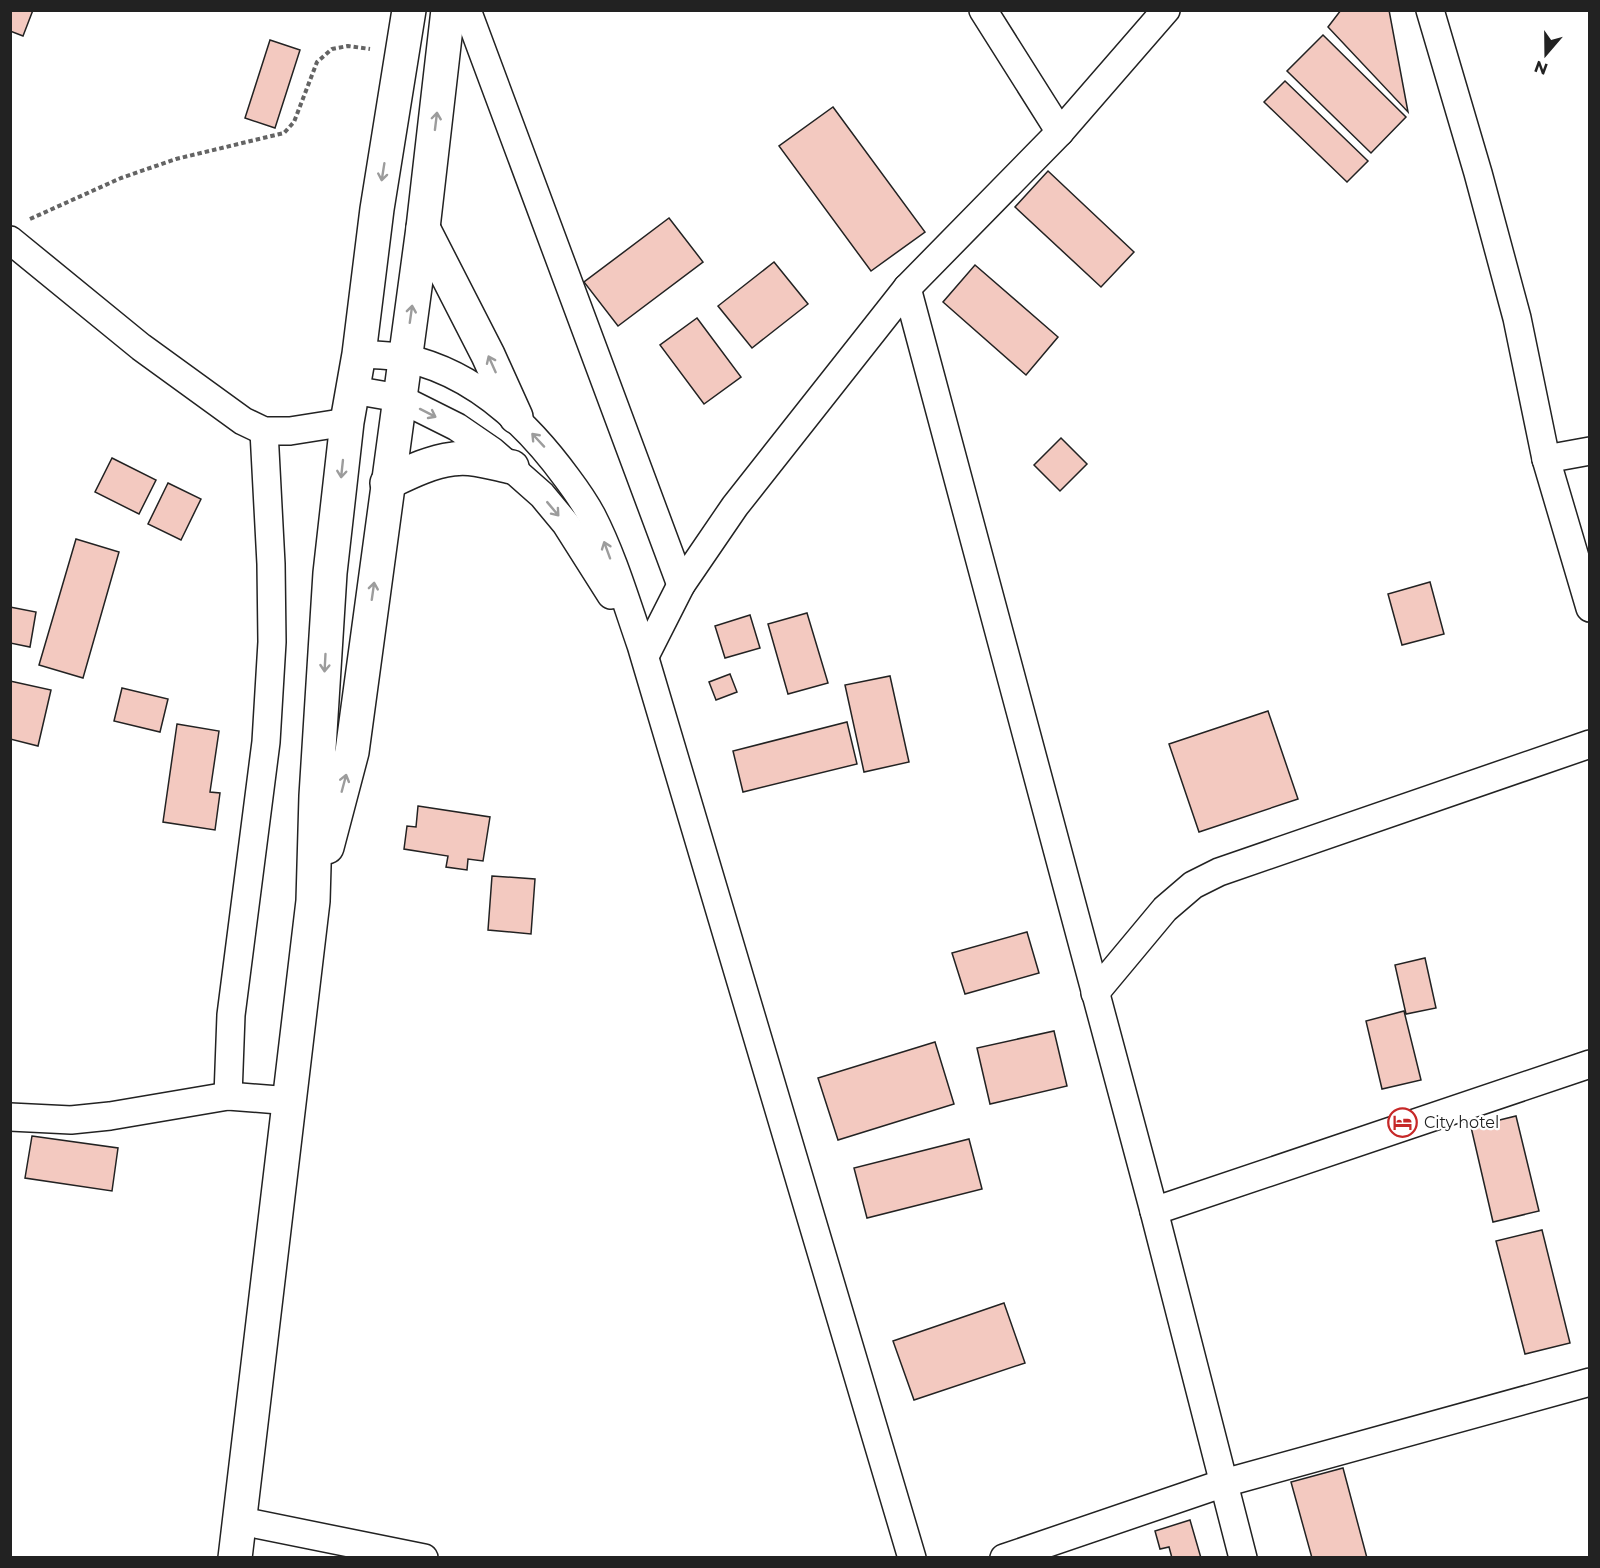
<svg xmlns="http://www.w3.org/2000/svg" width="1600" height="1568" font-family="Montserrat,sans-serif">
<rect width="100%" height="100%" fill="#fff"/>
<g fill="#f3c9c0" stroke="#222" stroke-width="1.5">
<path d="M10 10H33L23 36 10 31Z"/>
<path d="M1341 10H1389L1408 112 1328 27Z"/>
<path d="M1323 35 1406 117 1371 153 1287 71Z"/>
<path d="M270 40 300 50 275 128 245 118Z"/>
<path d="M1285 81 1368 161 1347 182 1264 102Z"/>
<path d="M833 107 925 232 871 271 779 146Z"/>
<path d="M1048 171 1134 252 1101 287 1015 207Z"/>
<path d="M669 218 703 262 618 326 584 282Z"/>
<path d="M774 262 808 304 752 348 718 306Z"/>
<path d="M975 265 1058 337 1026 375 943 302Z"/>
<path d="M697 318 741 377 704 404 660 345Z"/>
<path d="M1061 438 1087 464 1060 491 1034 465Z"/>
<path d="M112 458 156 480 139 514 95 492Z"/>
<path d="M168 483 201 499 181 540 148 524Z"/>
<path d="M76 539 119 552 83 678 39 665Z"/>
<path d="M1430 582 1444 634 1402 645 1388 594Z"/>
<path d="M10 607 36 612 30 647 10 643Z"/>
<path d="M807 613 828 683 788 694 768 624Z"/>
<path d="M750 615 760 648 725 658 715 626Z"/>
<path d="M730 674 737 692 716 700 709 682Z"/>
<path d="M890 676 909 762 864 772 845 685Z"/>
<path d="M10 681 51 690 38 746 10 739Z"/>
<path d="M122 688 168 699 160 732 114 721Z"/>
<path d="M1268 711 1298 799 1199 832 1169 744Z"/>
<path d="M847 722 857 764 743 792 733 751Z"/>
<path d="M177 724 219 731 210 792 220 793 215 830 163 822Z"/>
<path d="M418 806 490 817 483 861 468 859 467 870 446 867 448 856 404 849 407 826 416 827Z"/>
<path d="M492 876 535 879 531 934 488 930Z"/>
<path d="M1027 932 1039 973 965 994 952 953Z"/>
<path d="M1425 958 1436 1008 1406 1014 1395 965Z"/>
<path d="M1404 1011 1421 1080 1382 1089 1366 1021Z"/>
<path d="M1054 1031 1067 1086 990 1104 977 1048Z"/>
<path d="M935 1042 954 1104 838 1140 818 1078Z"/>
<path d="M1516 1116 1539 1211 1493 1222 1471 1127Z"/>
<path d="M32 1136 118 1148 112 1191 25 1178Z"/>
<path d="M969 1139 982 1189 867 1218 854 1168Z"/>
<path d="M1542 1230 1570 1343 1525 1354 1496 1241Z"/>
<path d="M1004 1303 1025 1363 914 1400 893 1341Z"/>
<path d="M1343 1468 1367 1558H1312L1291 1482Z"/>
<path d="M1190 1520 1201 1558H1172L1169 1547 1160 1549 1155 1531Z"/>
</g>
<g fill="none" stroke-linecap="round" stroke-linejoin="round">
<defs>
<g id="minor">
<path d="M467 10 681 585"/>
<path d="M983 10 1060 132"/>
<path d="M1430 10 1478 173 1517 318 1546 459 1590 608"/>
<path d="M10 240 141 347 243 421 264 431H290L347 422"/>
<path d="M907 288 1154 1211 1243 1558"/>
<path d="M359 354C374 355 390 355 405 358 474 373 527 423 567 478 576 490 585 503 592 516 613 557 626 602 641 645L912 1558"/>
<path d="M353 390 399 398 457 427 492 451 542 495 566 524 611 595"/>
<path d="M1546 459 1590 451"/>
<path d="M645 656 681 585 735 506 907 288 1060 132 1166 10"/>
<path d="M1095 993 1165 909 1193 885 1219 872 1590 744"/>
<path d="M228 1096 231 1015 266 742 272 642 271 564 264 431"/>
<path d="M10 1117 71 1120 110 1116 228 1096 291 1101"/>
<path d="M1154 1211 1590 1064"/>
<path d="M241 1521 424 1558"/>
<path d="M1004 1558 1224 1483 1590 1382"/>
</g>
<g id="primary">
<path d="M423 228 488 355 516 417"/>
<path d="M387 483C408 473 429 462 453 459 472 456 493 463 512 467"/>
<path d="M327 847 352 752 423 228 448 10"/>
<path d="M235 1558 313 901 316 796 330 573 347 422 359 354 377 209 409 10"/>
</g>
</defs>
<use href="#minor" stroke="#222" stroke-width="30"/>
<use href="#primary" stroke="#222" stroke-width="36"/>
<path stroke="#646464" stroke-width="4" stroke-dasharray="4.5 3" stroke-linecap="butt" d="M30 219 121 178 176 159 284 133 294 122 317 62 332 49 348 46 370 49"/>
<use href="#minor" stroke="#fff" stroke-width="27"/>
<use href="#primary" stroke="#fff" stroke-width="33"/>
</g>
<defs><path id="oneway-shaft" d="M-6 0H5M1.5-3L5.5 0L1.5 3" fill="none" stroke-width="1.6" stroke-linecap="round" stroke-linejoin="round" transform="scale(1.5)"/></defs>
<g stroke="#9c9c9c">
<use href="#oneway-shaft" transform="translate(436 121) rotate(-83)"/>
<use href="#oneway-shaft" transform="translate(383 172) rotate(99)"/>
<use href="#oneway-shaft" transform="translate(411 314) rotate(-82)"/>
<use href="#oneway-shaft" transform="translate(492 364) rotate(-114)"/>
<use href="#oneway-shaft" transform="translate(428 413) rotate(27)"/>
<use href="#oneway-shaft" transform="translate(538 440) rotate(-133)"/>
<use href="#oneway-shaft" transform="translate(342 469) rotate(96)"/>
<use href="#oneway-shaft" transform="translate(553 509) rotate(50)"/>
<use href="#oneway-shaft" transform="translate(607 550) rotate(-110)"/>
<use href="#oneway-shaft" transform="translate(373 591) rotate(-82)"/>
<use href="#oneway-shaft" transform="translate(325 663) rotate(93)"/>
<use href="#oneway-shaft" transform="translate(344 783) rotate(-75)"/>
</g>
<defs>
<symbol id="hotel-ring" viewBox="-11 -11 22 22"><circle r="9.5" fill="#fff" stroke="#c62828" stroke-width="1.5"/><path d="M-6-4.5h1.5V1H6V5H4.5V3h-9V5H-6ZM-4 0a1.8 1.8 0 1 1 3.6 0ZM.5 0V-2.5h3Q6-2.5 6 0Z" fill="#c62828"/></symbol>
</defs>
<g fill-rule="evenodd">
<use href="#hotel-ring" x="1386" y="1106" width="33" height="33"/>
</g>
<g text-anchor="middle" stroke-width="4.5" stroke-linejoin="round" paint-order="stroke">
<g font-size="16" fill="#222" stroke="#fff" text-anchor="start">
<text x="1424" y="1128">City hotel</text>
</g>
</g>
<rect width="1600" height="1568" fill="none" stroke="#222222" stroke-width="24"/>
<g transform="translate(1546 54) rotate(200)" stroke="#ffffff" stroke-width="4.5" paint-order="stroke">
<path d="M0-4.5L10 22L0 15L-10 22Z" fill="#222222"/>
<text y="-9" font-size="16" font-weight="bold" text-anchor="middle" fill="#222222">N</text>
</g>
</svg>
